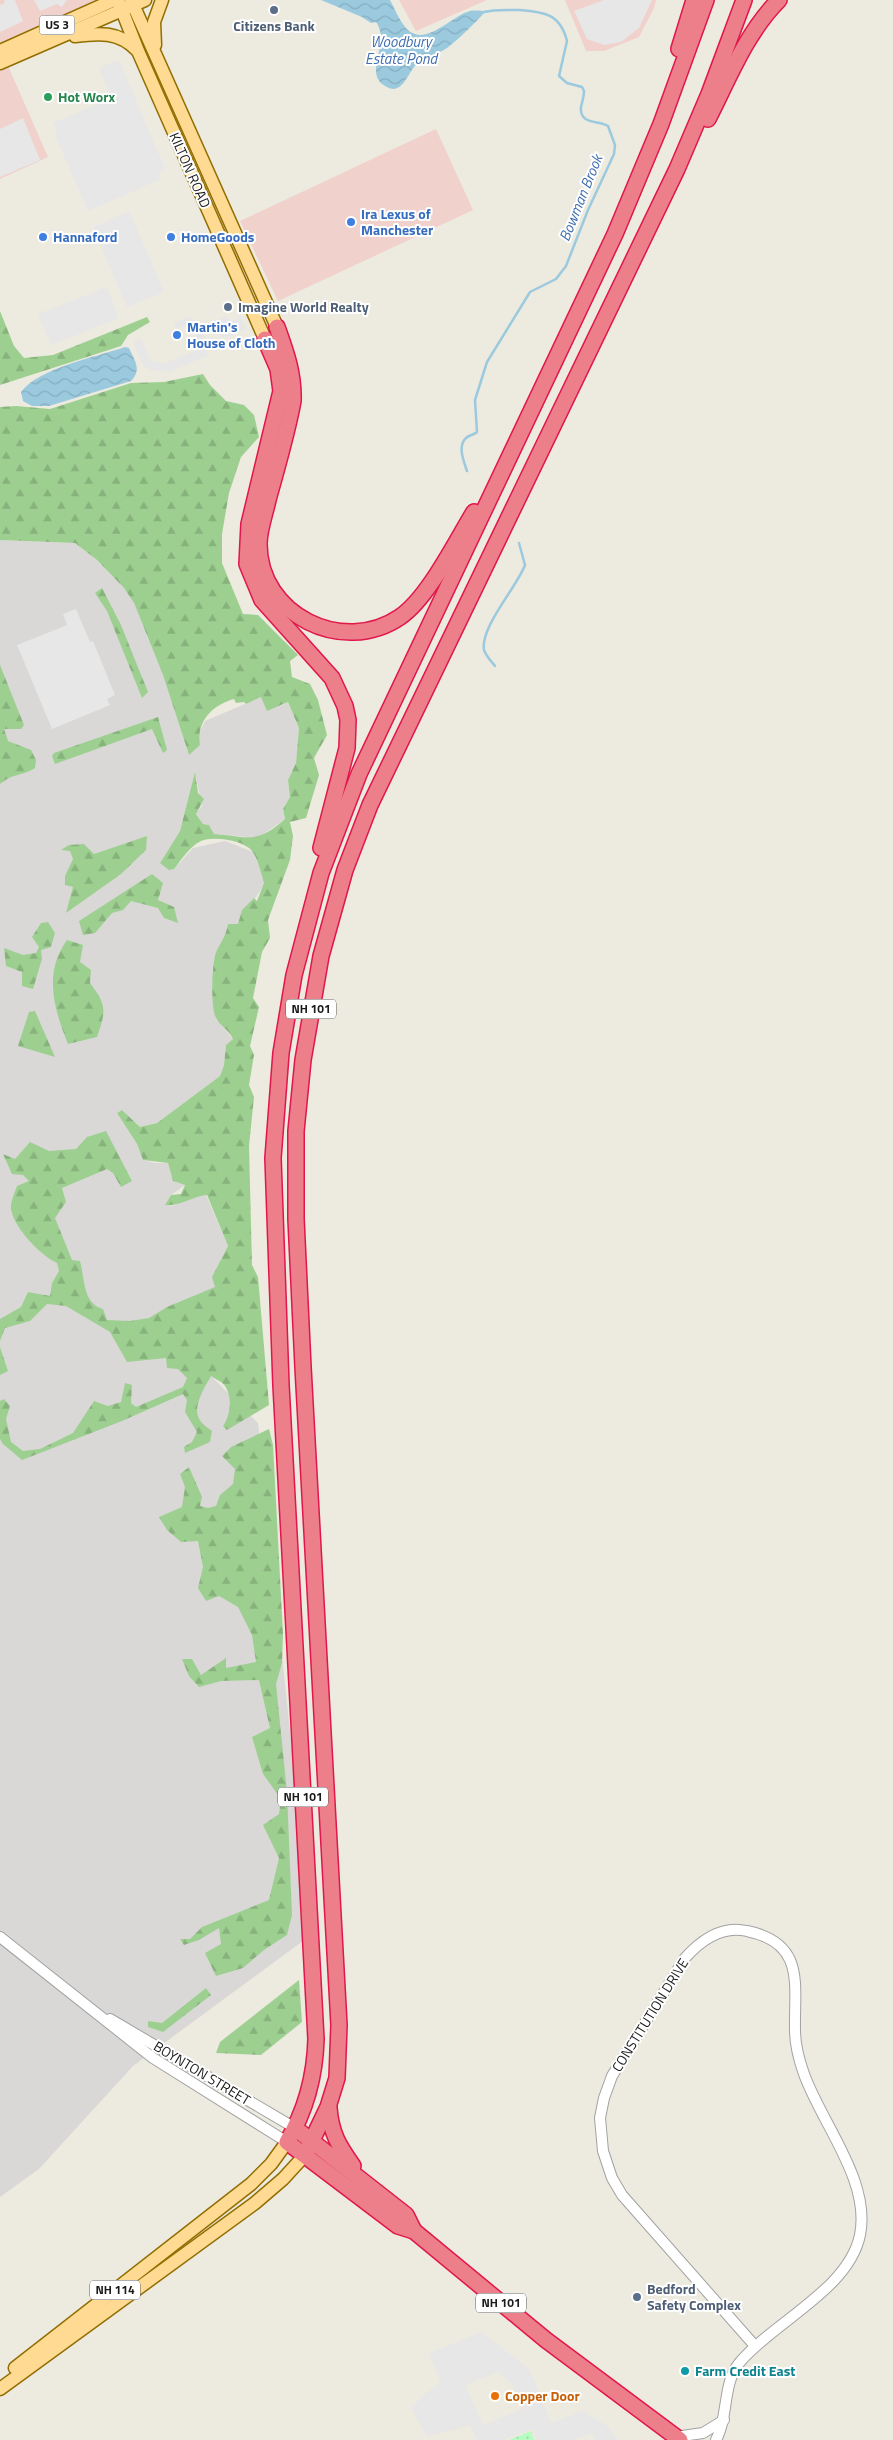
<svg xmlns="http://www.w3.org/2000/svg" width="893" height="2440" font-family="'Titillium Web',sans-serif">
<defs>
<pattern id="forest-firs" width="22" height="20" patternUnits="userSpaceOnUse" patternTransform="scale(1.25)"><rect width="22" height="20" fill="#9dd090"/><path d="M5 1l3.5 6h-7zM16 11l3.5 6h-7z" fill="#87b27c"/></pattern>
<pattern id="park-dots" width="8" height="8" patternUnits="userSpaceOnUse" patternTransform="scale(1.25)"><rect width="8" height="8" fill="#b6fdc2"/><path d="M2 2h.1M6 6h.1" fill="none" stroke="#9cd8a6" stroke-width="1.8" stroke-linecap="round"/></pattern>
<pattern id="water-waves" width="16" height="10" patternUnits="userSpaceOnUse" patternTransform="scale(1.25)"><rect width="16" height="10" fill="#9bcadf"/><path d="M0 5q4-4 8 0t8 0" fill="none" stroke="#85adbf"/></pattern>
</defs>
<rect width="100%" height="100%" fill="#edeadf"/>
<path fill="#d9d8d7" d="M0 540 75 543 97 560 124 588 134 603 163 675 189 755 205 721 261 697 281 706 288 702 299 728 296 763 288 780 290 797 283 809 285 819 258 838 214 834 209 825 203 824 196 813 202 806 195 774 180 831 160 863 174 869 193 848 225 841 253 852 266 882 238 924H228L226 937 215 955 212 987 216 1019 233 1039 226 1045 224 1065 220 1076 157 1123 140 1127 122 1110 117 1113 137 1144 143 1160 155 1163H168L173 1181 185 1185 171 1195 165 1205 172 1206 197 1196 206 1195 228 1246 221 1259 215 1287 211 1376 258 1423 311 1935 133 2066 39 2169 0 2197Z"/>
<g fill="#f1d1cc">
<path d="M0 0H97L0 43Z"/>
<path d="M399 0H487L416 31Z"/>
<path d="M565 0H656L654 8 639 37 604 51H586Z"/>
<path d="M8 66 48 157 0 179V70Z"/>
<path d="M436 129 473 210 278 301 240 221Z"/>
</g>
<g fill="url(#forest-firs)">
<path d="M0 311 14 346 24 358 53 355 147 317 150 322 128 335 121 346 0 385Z"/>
<path d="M203 374 210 385 226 401 244 405 254 415 259 437 241 457 229 493 222 534V563L243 614 258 615 298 655 290 661 292 677 310 684 318 700 327 735 314 758 319 775 306 818 290 822 293 836 290 860 268 920 270 938 262 952 253 998 259 1007 250 1046 254 1055 249 1085 254 1097 249 1146 252 1265 258 1277 269 1405 227 1430 223 1426C230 1416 233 1398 225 1386 223 1382 215 1379 211 1376 205 1387 191 1408 200 1420 202 1424 208 1428 212 1431L210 1442 185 1453 184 1447 192 1442 197 1432 185 1412 187 1400 183 1394 122 1421 22 1460 3 1444 0 1439V1401L4 1399 10 1406 6 1419 11 1442 23 1451 40 1449 73 1433 94 1401 108 1406 121 1402 125 1383 132 1385 131 1403 136 1407 183 1387 187 1378 178 1369 167 1368 166 1358 127 1362 110 1332 66 1306 47 1304 30 1321 5 1328 0 1341V1319L21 1307 28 1292 50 1296 52 1283 59 1271 57 1263C40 1255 14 1228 11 1209 10 1203 15 1192 17 1186L29 1181 23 1175 12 1174 3 1154 15 1159 30 1142 49 1151 76 1149 87 1137 106 1131 132 1181 121 1187 113 1173 107 1169 62 1188 66 1202 55 1218 72 1260 80 1261C85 1278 82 1303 103 1309L107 1320 130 1321 149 1318 167 1307 215 1287 212 1277 228 1246 207 1195C192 1196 180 1207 165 1205L171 1195 181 1194 185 1185 173 1181 168 1163 143 1160 137 1144 117 1113 122 1110 140 1127 157 1123 220 1076 224 1065 226 1045 233 1039C229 1030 220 1026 216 1018 210 1007 212 963 216 952 221 942 226 936 228 924H238L242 910 254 898 257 901 264 883C261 873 258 859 252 851 243 840 213 836 201 841 190 846 181 860 174 869L169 870 160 863 180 831 195 772 198 793 204 799 196 814 203 824 209 825 214 834C249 837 257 844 285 819L283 809 290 797 288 780 296 763 299 728 288 702 267 711 261 697 246 704 244 702 236 703 234 699C212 705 196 722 200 745L189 755 163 675 134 603 124 588 97 560 75 543 0 540V407L16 406 50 409 131 383 164 382Z"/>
<path d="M102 588 121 625 148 692 142 698 107 611 95 593Z"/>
<path d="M0 665 24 725 21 729H4L8 741 31 750 36 760 35 768C21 777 15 772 0 784Z"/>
<path d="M158 717 167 750 163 753 152 729 55 764 52 756 54 753Z"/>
<path d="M147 836 146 850 121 874 66 913 73 887 65 885V876L73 859 70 851 61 850 69 845 84 844 94 854Z"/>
<path d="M152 874 163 883 158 900 174 907 178 923 164 918 158 908 131 901 123 910 112 913 95 933 83 935 79 921Z"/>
<path d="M48 922 55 933 51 947 41 950 42 959 33 989 22 986V972L6 966 4 948 23 955 36 953 39 947 32 937 41 923Z"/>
<path d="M67 940 83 945 80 962 91 970 90 983C107 1005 106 1011 97 1037L68 1044C54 1009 43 973 67 940Z"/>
<path d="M35 1011 55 1057 18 1046 29 1012Z"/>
<path d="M0 1347 8 1371 0 1375Z"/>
<path d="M269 1429 273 1445 283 1634 282 1663 276 1684 287 1792 292 1915 287 1935 264 1950 243 1968 216 1976 205 1953 221 1944 219 1928 199 1940 184 1945 180 1939H190L202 1927 269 1900 279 1858 263 1825 279 1814 281 1799 263 1774 252 1737 270 1728 259 1680 221 1681 199 1687 189 1676 182 1659H192L201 1675 226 1658V1668L256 1662 252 1635 238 1607 219 1596 206 1601 198 1588 203 1567 198 1541 181 1542 167 1530 159 1517 182 1507 185 1487 180 1474 189 1467 202 1497 200 1506 208 1508 216 1506 220 1495 233 1484 235 1469 222 1456 231 1447Z"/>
<path d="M299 1980 302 2022 261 2055 216 2053 220 2042Z"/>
<path d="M206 1988 211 1995 163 2032 148 2027V2021L162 2023Z"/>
</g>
<path fill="url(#park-dots)" d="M531 2431 534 2440H509Z"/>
<g fill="#e7e7e7" fill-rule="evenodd">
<path d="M4 0H15L23 21 0 32V5L5 3Z"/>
<path d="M34 0H67L62 7 57 4 40 11Z"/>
<path d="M604 0H652L639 28 621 42 604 45 587 39 574 11Z"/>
<path d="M119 60 165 169 159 172 161 179 88 211 55 135 58 133 53 123 112 98 99 68Z"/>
<path d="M23 118 40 160 0 177V129Z"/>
<path d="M129 211 164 292 127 307 93 227Z"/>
<path d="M107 287 119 318 51 345 38 314Z"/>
<path d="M191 316 194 322 176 329 174 323Z"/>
<path d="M227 316 230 322 241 317 246 329 222 339 215 321Z"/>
<path d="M198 322 205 338 198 341 191 325Z"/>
<path d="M141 338 150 360 163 364 205 347 209 355 170 372 150 370 143 365 135 348 134 341Z"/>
<path d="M76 609 90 642 93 641 115 695 107 699 110 705 52 729 17 645 67 625 63 614Z"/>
<path d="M482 2332 530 2370 551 2423 582 2411 606 2425 618 2440H595L592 2433 574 2440H537L532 2429 504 2440H477L470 2425 427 2437 411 2408 427 2392 441 2383 429 2353ZM498 2372 512 2384 522 2409 483 2425 465 2385Z"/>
</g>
<g fill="url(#water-waves)">
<path d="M321 0H390C395 9 399 20 406 28 424 49 451 16 470 11 474 10 481 11 486 11 474 24 461 37 447 48 437 55 421 58 414 67 407 76 401 95 387 87 361 74 392 44 376 22L371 23 362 17Z"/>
<path d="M125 347 129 348C135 361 142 370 131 381L49 406H32L23 401 21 392C39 368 96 357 125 347Z"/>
</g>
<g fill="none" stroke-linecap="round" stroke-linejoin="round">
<g stroke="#9bcadf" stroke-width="2.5">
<path d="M467 471C464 462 457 446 466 438 469 435 474 435 477 432L475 400 487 362 530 292 556 279 566 266 588 210 614 154 615 145 608 126C599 120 579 125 581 107 582 102 584 97 584 91L582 87 567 83 559 76 567 41C560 13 543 12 519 10 507 10 495 9 484 12"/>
<path d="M495 666C491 661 486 656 484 650 480 627 517 587 525 565L519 543"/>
</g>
<defs>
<g id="minor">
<path d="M0 1937 153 2058 287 2142"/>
<path d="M110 2019 295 2128"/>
<path d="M675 2437 703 2433 724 2420"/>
<path d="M716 2440C729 2416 722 2383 740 2362 775 2321 849 2289 860 2235 871 2181 822 2124 804 2074 799 2060 795 2045 795 2030 794 1985 806 1943 747 1931 722 1925 701 1940 685 1958L612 2076 604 2098 600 2118 603 2151 612 2178 622 2195 755 2346"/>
</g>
<g id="major">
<path d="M118 0 138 51 265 339"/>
<path d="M131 0 277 327"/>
<path d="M75 36C98 33 119 31 137 50"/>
<path d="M155 45 154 22 162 0"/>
<path d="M0 51 114 0"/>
<path d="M0 63 145 0"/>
<path d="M15 2368 251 2184 271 2164 287 2142"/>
<path d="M0 2389 255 2203 283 2179 305 2155"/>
</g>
<g id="highway">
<path d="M679 49 694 0"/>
<path d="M708 119C729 78 746 33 779 0"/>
<path d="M277 327C286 352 294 374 293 401 287 434 277 467 268 500 265 514 259 530 259 544 259 615 343 656 400 617 428 598 455 543 474 512"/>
<path d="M265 339 278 369 281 391 249 524 247 564 262 600 332 678 345 706 348 720 347 748 321 848"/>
<path d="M329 2108C331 2134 339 2146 353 2166"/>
<path d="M295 2128 406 2215 414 2231"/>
<path d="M305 2155 328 2107 337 2078 339 2025 303 1367 296 1219V1131L303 1060 321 956 345 870 370 805 677 169 709 94 744 0"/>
<path d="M680 2440 546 2340 414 2231 398 2226 287 2142C306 2110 315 2076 316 2039L281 1385 273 1158 281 1053 294 975 321 873 359 774 615 234 661 124 706 0"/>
</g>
</defs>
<use href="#minor" stroke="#a2a2a2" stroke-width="12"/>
<use href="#major" stroke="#916e00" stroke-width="15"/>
<use href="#highway" stroke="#e1174a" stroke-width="18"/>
<use href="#minor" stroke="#fff" stroke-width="10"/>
<use href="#major" stroke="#ffda92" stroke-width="12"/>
<use href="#highway" stroke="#ec7f8a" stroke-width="15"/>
</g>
<g fill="#5c6f8a" stroke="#fff" stroke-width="2">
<circle cx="274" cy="10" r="5"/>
<circle cx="228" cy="307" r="5"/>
<circle cx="637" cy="2297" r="5"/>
</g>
<circle fill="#2e9e5b" stroke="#fff" stroke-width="2" cx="48" cy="97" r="5"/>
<g fill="#3f7fe0" stroke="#fff" stroke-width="2">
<circle cx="351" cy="222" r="5"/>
<circle cx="43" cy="237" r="5"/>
<circle cx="171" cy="237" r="5"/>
<circle cx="177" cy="335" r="5"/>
</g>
<circle fill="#0f9aa8" stroke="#fff" stroke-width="2" cx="685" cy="2371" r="5"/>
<circle fill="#e8710a" stroke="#fff" stroke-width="2" cx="495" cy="2396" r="5"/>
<g text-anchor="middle" stroke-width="4" stroke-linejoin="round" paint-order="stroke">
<g fill="#fff" stroke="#5f5f5f" stroke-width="1">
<rect x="39.5" y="15.5" width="35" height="19" rx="4"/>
<rect x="286" y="999.5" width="50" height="19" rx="4"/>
<rect x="278" y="1787.5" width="50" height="19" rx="4"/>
<rect x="90" y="2280.5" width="50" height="19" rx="4"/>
<rect x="476" y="2293.5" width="50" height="19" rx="4"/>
</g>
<g font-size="12" font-weight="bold" fill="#1b1b1b">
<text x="57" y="29">US 3</text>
<text x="311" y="1013">NH 101</text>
<text x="303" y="1801">NH 101</text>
<text x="115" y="2294">NH 114</text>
<text x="501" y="2307">NH 101</text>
</g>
<g font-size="14" font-weight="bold" fill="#4e5e75" stroke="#fff" text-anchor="start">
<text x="274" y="31" text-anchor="middle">Citizens Bank</text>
<text x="238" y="312">Imagine World Realty</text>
<text x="647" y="2294">Bedford<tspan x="647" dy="16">Safety Complex</tspan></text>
</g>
<g font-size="14" font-weight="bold" fill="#27864d" stroke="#fff" text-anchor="start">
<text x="58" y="102">Hot Worx</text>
</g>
<g font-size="14" fill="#1b1b1b" stroke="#fff">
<text transform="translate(190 170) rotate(66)" y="5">KILTON ROAD</text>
<text transform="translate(650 2015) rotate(-58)" y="5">CONSTITUTION DRIVE</text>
<text transform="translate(202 2073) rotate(31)" y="5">BOYNTON STREET</text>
</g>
<g font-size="14" font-weight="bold" fill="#366cbe" stroke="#fff" text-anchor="start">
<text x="361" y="219">Ira Lexus of<tspan x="361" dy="16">Manchester</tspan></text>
<text x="53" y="242">Hannaford</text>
<text x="181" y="242">HomeGoods</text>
<text x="187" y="332">Martin's<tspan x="187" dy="16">House of Cloth</tspan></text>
</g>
<g font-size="14" font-weight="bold" fill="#0d838f" stroke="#fff" text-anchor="start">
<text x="695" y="2376">Farm Credit East</text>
</g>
<g font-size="14" font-weight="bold" fill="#c56008" stroke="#fff" text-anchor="start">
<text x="505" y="2401">Copper Door</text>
</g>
<g font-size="15" font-style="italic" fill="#416fb0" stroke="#fff">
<text x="401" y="47">Woodbury<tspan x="401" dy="17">Estate Pond</tspan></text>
<text transform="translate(581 198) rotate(-68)" y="5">Bowman Brook</text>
</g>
</g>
</svg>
